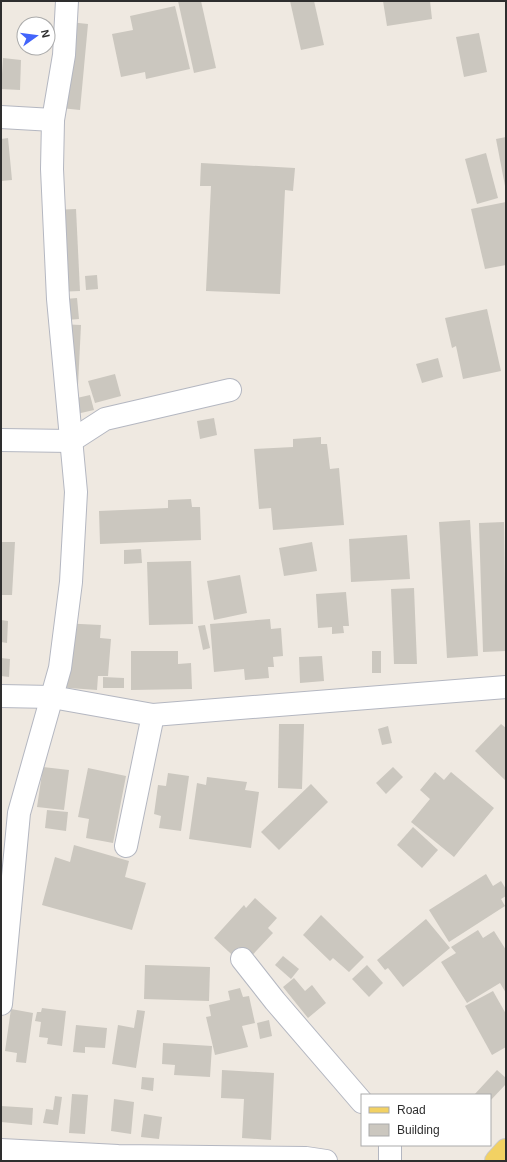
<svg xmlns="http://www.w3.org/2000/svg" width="507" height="1162" font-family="Arial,sans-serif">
<rect width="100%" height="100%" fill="#efe9e1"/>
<g fill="#cbc7bf">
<path d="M178 1H201L216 68 194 73Z"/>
<path d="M290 1H314L324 45 301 50Z"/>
<path d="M383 1H430L432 19 387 26Z"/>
<path d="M175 6 190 69 146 79 145 72 121 77 112 34 133 30 130 16Z"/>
<path d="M60 21 88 24 80 110 51 107Z"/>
<path d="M479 33 487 72 464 77 456 37Z"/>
<path d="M3 58 21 60 20 90 1 89Z"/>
<path d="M506 137V186H505L496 139Z"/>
<path d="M8 138 12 180 1 181V139Z"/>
<path d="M486 153 498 198 477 204 465 159Z"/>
<path d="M201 163 295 168 293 191 285 190 280 294 206 291 211 186H200Z"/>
<path d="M506 202V265L485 269 471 209Z"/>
<path d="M76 209 80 291 56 292 53 210Z"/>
<path d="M97 275 98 289 86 290 85 276Z"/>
<path d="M77 298 79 319 67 320 65 299Z"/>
<path d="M487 309 501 371 463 379 456 346 452 348 445 318Z"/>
<path d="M58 324 81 325 78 385 55 384Z"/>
<path d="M438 358 443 377 422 383 416 364Z"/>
<path d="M115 374 121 396 95 403 88 381Z"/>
<path d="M90 395 94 410 72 415 68 400Z"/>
<path d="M214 418 217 435 200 439 197 421Z"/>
<path d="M321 437V444H327L330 469 339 468 344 525 273 530 271 508 259 509 254 449 293 447V439Z"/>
<path d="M191 499 192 507H200L201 540 100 544 99 511 168 508V500Z"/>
<path d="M470 520 478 656 447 658 439 522Z"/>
<path d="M504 522 506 651 483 652 479 523Z"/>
<path d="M407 535 410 579 351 582 349 539Z"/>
<path d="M1 542H15L12 595H1Z"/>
<path d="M312 542 317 571 284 576 279 548Z"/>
<path d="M141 549 142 563 124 564V550Z"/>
<path d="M191 561 193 624 149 625 147 562Z"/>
<path d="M240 575 247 613 214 620 207 581Z"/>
<path d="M414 588 417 664H394L391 589Z"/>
<path d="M346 592 349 626H343L344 633 332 634V627L318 628 316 594Z"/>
<path d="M270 619 271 629 281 628 283 656 273 657 274 667H268L269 678 245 680 244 669 214 672 210 624Z"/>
<path d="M1 620 8 621 7 643 1 642Z"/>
<path d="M60 623 101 625 100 638 111 639 108 676H98L97 690 55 687Z"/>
<path d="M205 625 210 648 203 650 198 626Z"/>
<path d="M131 651H178V664L191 663 192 689 131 690Z"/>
<rect x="372" y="651" width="9" height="22"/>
<path d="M322 656 324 681 300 683 299 657Z"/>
<path d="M1 658 10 659 9 677 1 676Z"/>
<path d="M103 677 124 678V688H103Z"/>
<path d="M279 724H304L302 789 278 788Z"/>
<path d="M501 724 506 728V781L475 751Z"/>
<path d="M388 726 392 743 382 745 378 729Z"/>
<path d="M43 767 69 770 64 810 37 807Z"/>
<path d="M393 767 403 777 386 794 376 783Z"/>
<path d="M88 768 126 776 113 843 86 838 89 819 78 817Z"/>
<path d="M435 772 444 780 451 772 494 808 454 857 411 822 430 799 420 790Z"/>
<path d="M168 773 189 776 181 831 159 828 161 816 154 814 158 785 166 786Z"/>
<path d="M207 777 247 782 245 790 259 792 251 848 189 839 197 783 206 785Z"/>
<path d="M311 784 328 802 279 850 261 832Z"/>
<path d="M47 810 68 812 66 831 45 828Z"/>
<path d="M413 827 438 850 422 868 397 845Z"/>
<path d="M74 845 129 861 125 877 146 883 132 930 42 905 55 857 70 862Z"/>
<path d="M486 874 493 886 501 881 506 889V896L501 899 505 906 449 942 429 910Z"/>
<path d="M255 898 277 918 268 928 273 933 243 965 214 938 244 905 246 908Z"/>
<path d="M321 915 364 957 349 972 333 958 330 961 303 935Z"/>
<path d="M426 919 450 948 403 987 388 968 385 970 377 960Z"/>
<path d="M478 930 483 938 494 931 506 950V993L500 983 467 1003 441 962 456 953 451 947Z"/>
<path d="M283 956 299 969 291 979 275 965Z"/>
<path d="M145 965 210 967 209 1001 144 999Z"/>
<path d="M367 965 383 983 369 997 352 979Z"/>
<path d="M294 978 305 991 312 985 326 1003 308 1018 283 987Z"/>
<path d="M240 988 243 997 249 996 255 1023 242 1026 248 1047 215 1055 206 1017 211 1016 209 1005 230 1000 228 991Z"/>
<path d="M493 991 506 1014V1047L492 1055 465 1006Z"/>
<path d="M42 1008 66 1011 62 1046 47 1044 48 1038 39 1037 41 1022 35 1021 37 1012H41Z"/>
<path d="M11 1009 33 1013 26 1063 16 1062 17 1053 5 1051Z"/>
<path d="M137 1010 145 1011 136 1068 112 1064 118 1025 134 1028Z"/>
<path d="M269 1020 272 1036 260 1039 257 1023Z"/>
<path d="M76 1025 107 1028 105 1048 85 1047V1053L73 1052Z"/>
<path d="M163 1043 212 1046 210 1077 174 1075 175 1065 162 1064Z"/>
<path d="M222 1070 274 1073 271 1140 242 1138 244 1099 221 1098Z"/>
<path d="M497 1070 506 1078V1084L490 1101V1095H474Z"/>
<path d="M142 1077 154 1078 153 1091 141 1089Z"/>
<path d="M72 1094 88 1095 85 1134 69 1133Z"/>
<path d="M55 1096 62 1097 58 1125 43 1123 46 1109 53 1110Z"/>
<path d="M114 1099 134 1102 131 1134 111 1131Z"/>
<path d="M1 1106 33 1108 32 1125 1 1122Z"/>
<path d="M144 1114 162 1117 159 1139 141 1137Z"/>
</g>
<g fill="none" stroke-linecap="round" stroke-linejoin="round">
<defs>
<g id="minor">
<path d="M1 117 53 120"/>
<path d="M1 440 71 441 105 419 230 390"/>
<path d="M1 696 52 697 153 715 506 687"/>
<path d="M126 846 153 715"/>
<path d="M242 959 275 1001 362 1102"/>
<path d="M1 1004 19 813 60 668 71 582 76 492 58 299 52 169 53 120 64 55 67 1"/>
<path d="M390 1145V1161"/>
<path d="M1 1150 118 1156 306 1158 326 1161"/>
</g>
<path id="major" d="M496 1161 506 1150"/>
</defs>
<use href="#minor" stroke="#b4b7c1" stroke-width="24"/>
<use href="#major" stroke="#c9c9c9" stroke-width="24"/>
<use href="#minor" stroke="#fff" stroke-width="22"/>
<use href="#major" stroke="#f2d163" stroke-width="22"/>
</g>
<rect width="507" height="1162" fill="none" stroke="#2e2e2e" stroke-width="4"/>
<rect x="361" y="1094" width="130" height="52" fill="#ffffff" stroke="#ababab"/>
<rect x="369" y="1107" width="20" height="6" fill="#f2d163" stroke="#ababab"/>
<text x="397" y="1114" font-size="12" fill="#2e2e2e">Road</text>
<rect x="369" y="1124" width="20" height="12" fill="#cbc7bf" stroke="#ababab"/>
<text x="397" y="1134" font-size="12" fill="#2e2e2e">Building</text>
<g transform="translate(36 36) rotate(76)"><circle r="19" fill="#ffffff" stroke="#ababab"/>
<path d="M0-3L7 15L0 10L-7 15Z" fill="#4264fb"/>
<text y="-6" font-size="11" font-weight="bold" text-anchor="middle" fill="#2e2e2e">N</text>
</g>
</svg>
